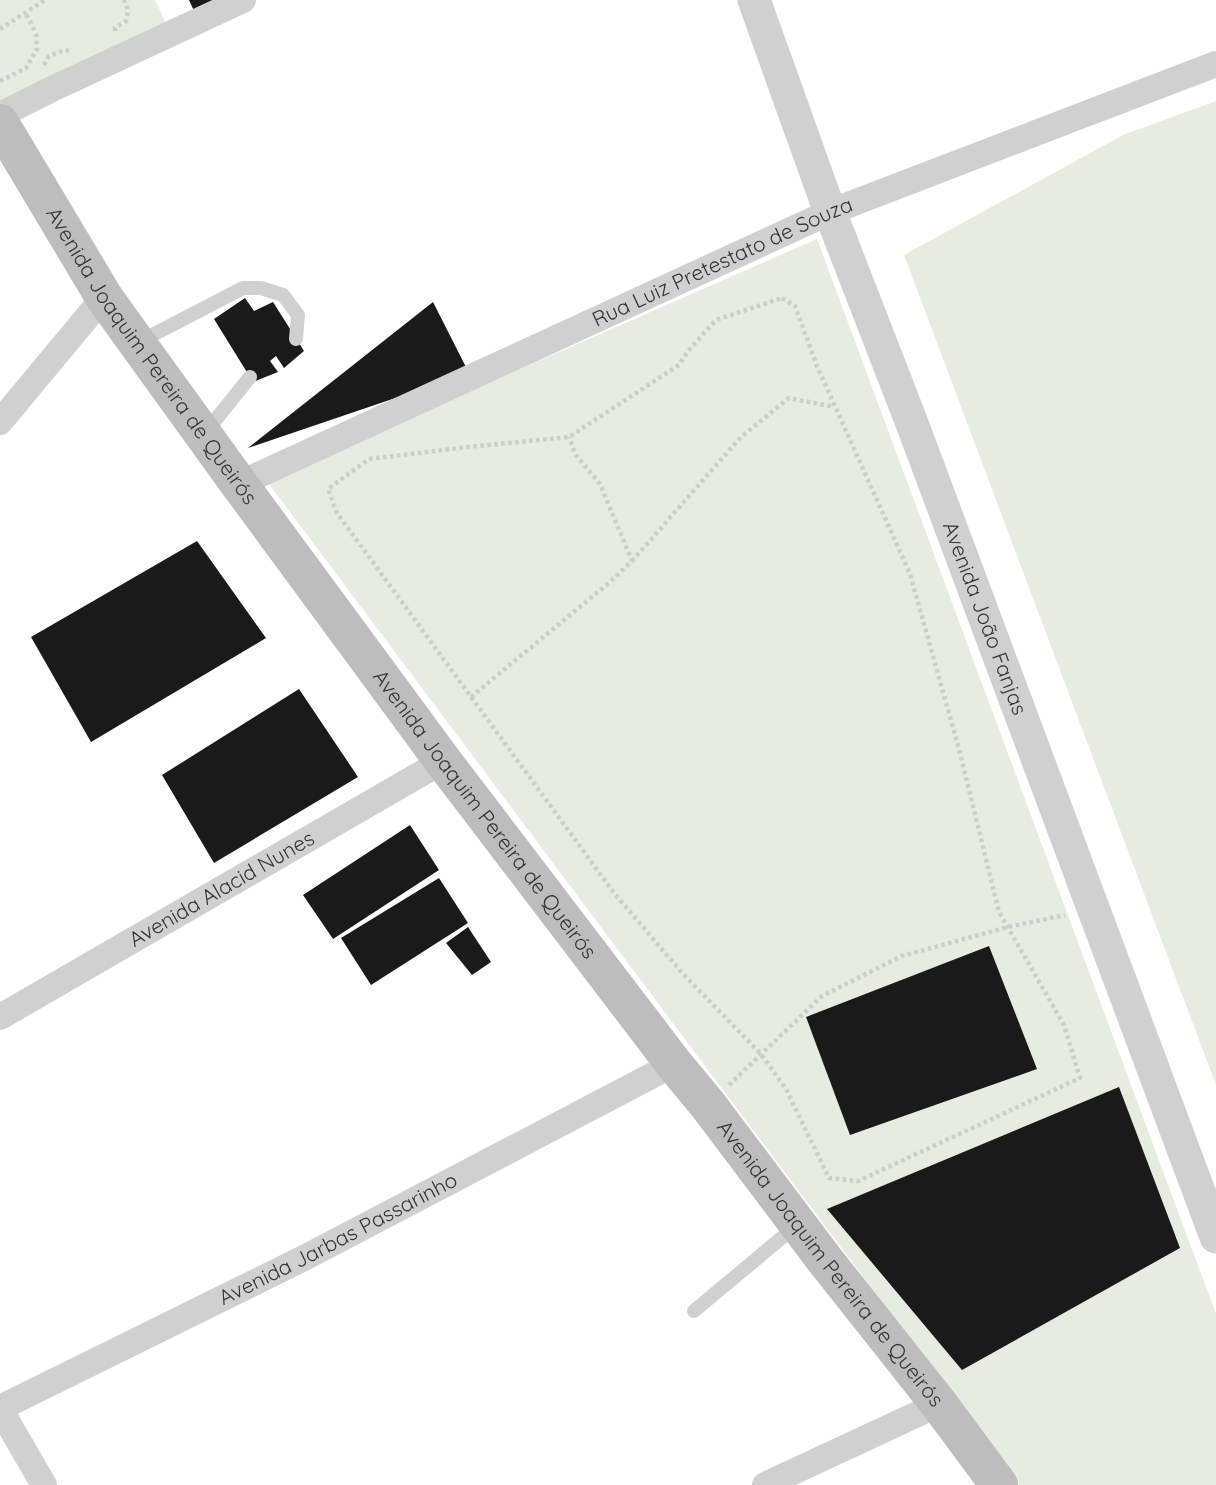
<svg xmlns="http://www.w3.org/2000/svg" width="1216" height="1485" font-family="Quicksand,sans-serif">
<rect width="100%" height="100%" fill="#fff"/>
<g fill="#e6ecdf">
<path d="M0 0H155L169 30 0 104Z"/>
<path d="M1216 101V1085L904 255 1123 135Z"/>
<path d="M817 239 1216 1314V1485H1019L266 480Z"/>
</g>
<g fill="#1a1a1a">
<path d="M189 0H218L194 11Z"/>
<path d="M245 298 254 311 273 302 304 351 284 368 276 356 270 361 278 372 253 382 214 319Z"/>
<path d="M433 302 469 373 248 448Z"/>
<path d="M197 541 266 638 91 742 31 637Z"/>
<path d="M299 689 358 777 214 863 162 775Z"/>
<path d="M410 825 439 870 333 939 303 895Z"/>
<path d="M439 878 468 923 371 985 341 938Z"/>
<path d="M468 927 491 962 472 975 446 943Z"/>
<path d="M989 946 1037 1069 850 1135 806 1017Z"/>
<path d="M1119 1087 1180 1248 962 1370 827 1209Z"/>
</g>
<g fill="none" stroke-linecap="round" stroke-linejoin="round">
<g stroke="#cdcdcd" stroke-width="4.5" stroke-dasharray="3.5 3.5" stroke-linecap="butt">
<path d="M0 29 45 0"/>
<path d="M115 31V28L126 21 128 10 124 0"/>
<path d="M44 65 49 56 65 50 71 51"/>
<path d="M0 81 26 68 37 49 36 34 30 21 25 13"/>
<path d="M782 298 795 306 817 366 910 574 959 749 999 912 1064 1025 1080 1078 858 1181 829 1178 786 1089 761 1054 683 974 614 893 337 513 328 489 369 459 468 447 569 437 679 365 688 351 716 320Z"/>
<path d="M632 561 740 438 789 398 834 407"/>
<path d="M471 697 610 582 632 561 600 484 575 454 569 437"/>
<path d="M729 1085 822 996 902 956 1008 927 1065 915"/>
</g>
<g stroke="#d0d0d0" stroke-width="14">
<path d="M139 342 243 288H261L283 295 298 315 296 339"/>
<path d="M205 433 250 377"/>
<path d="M694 1311 797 1225"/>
</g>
<g stroke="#d0d0d0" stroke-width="26">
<path d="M0 115 52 89 243 0"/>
<path d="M0 422 104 297"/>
<path id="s1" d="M239 484 830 212 1216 64"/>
<path id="s2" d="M0 1017 443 761"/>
<path id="s3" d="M0 1408 306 1257 674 1064"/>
<path d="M0 1409 44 1485"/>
<path d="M765 1485 939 1404"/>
</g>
<path stroke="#d0d0d0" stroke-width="33" id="s4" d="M754 0 830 212 913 426 1216 1237"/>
<path stroke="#bdbdbd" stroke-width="38" id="s5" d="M0 123 104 297 137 343 239 484 443 761 674 1064 708 1105 824 1259 939 1404 999 1485"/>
</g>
<g text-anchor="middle" stroke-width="7" stroke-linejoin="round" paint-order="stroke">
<g font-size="21" fill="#333" stroke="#fff">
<text dy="7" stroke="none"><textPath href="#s1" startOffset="532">Rua Luiz Pretestato de Souza</textPath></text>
<text dy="7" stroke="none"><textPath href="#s5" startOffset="278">Avenida Joaquim Pereira de Queirós</textPath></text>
<text dy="7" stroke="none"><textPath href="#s4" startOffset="660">Avenida João Fanjas</textPath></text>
<text dy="7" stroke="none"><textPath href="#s5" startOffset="845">Avenida Joaquim Pereira de Queirós</textPath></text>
<text dy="7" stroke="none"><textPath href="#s2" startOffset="256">Avenida Alacid Nunes</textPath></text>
<text dy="7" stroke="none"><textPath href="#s3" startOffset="378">Avenida Jarbas Passarinho</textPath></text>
<text dy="7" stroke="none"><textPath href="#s5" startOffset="1412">Avenida Joaquim Pereira de Queirós</textPath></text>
</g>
</g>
</svg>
